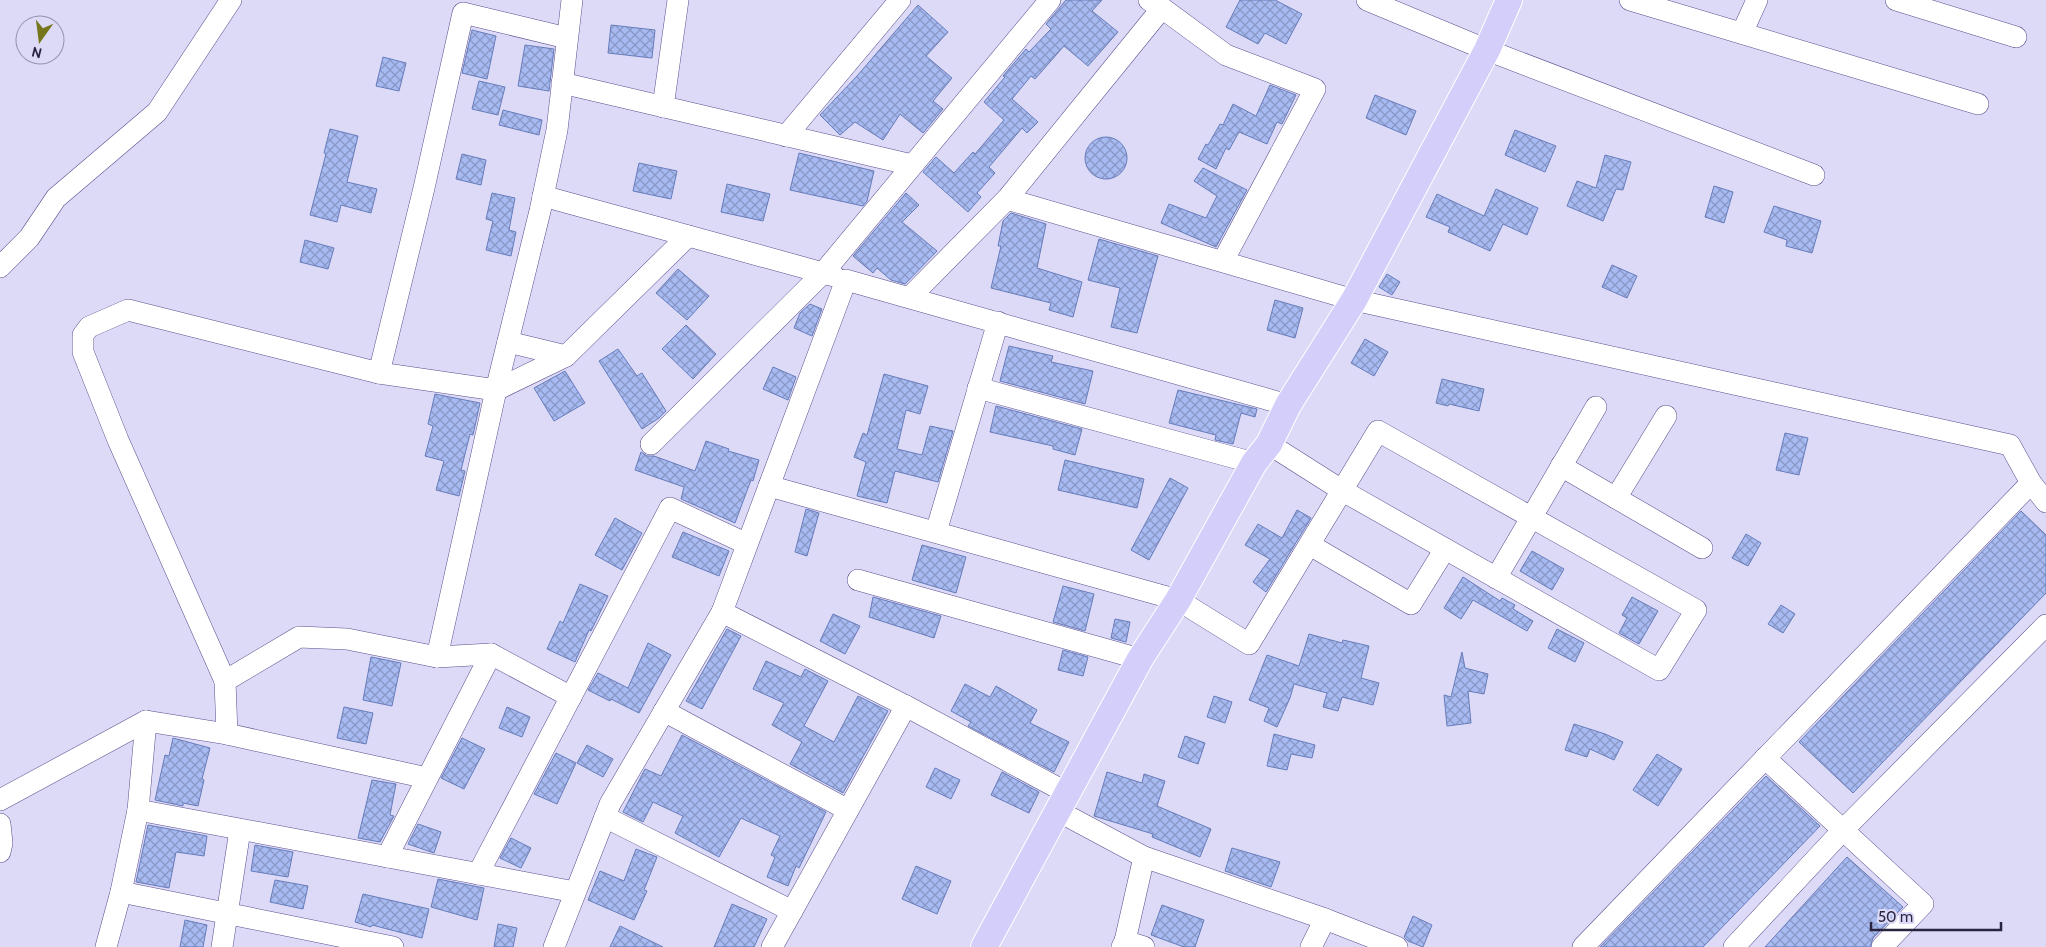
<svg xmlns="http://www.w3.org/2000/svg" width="2046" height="947" font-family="Cabin,sans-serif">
<defs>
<pattern id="building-cross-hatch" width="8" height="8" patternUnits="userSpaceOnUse" patternTransform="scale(1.25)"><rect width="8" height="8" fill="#a7baf1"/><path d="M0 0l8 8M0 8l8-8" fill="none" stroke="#8897c5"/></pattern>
</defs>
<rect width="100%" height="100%" fill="#dcdaf7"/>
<g fill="url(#building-cross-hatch)" stroke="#677cbb">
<path d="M1066 0H1102L1092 11 1118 32 1088 66 1064 46 1035 79 1031 76 1012 99 1038 122 1027 133 1022 128 989 167 995 173 977 193 981 197 968 212 923 172 936 157 954 173 973 152 975 154 1004 120 984 102 1005 77 1003 76 1026 49 1029 52 1051 29 1046 24Z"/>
<path d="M1240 0H1275L1302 14 1286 44 1265 33 1258 44 1226 27Z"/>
<path d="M918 5 948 32 926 56 952 78 933 101 943 109 923 133 900 114 883 140 855 122 840 135 820 115 857 76Z"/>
<path d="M611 25 655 30 652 58 608 53Z"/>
<path d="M472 30 496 36 487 79 462 73Z"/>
<path d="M525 45 554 49 549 91 518 86Z"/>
<path d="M383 57 406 63 399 91 376 86Z"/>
<path d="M479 81 505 87 498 115 472 109Z"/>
<path d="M1270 85 1296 95 1282 124 1277 122 1267 144 1239 132 1229 150 1226 148 1216 169 1198 159 1206 144 1208 145 1220 124 1223 125 1233 104 1256 116Z"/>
<path d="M1375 95 1416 111 1406 135 1366 118Z"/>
<path d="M503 110 542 120 539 135 499 125Z"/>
<path d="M330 129 358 136 347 182 377 189 371 213 341 205 337 222 310 215 326 154 324 153Z"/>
<path d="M1515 130 1556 146 1545 172 1505 155Z"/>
<circle cx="1106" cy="158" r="21"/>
<path d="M799 153 874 171 867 201 863 206 790 190Z"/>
<path d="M462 154 486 160 481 185 456 179Z"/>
<path d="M1605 155 1631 162 1623 190 1616 189 1603 221 1567 206 1577 181 1596 188Z"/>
<path d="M639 163 677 171 671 199 633 191Z"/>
<path d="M1203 168 1247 190 1216 247 1161 223 1169 204 1206 218 1217 196 1194 181Z"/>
<path d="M727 184 770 194 763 221 721 212Z"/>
<path d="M1714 186 1733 192 1724 223 1705 217Z"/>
<path d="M1496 189 1538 208 1527 235 1503 224 1490 251 1448 232 1450 227 1426 217 1437 194 1484 216Z"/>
<path d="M492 193 515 198 509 230 516 232 511 256 486 250 493 221 486 219Z"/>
<path d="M906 193 919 205 902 222 937 251 905 284 891 280 877 268 873 273 853 256Z"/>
<path d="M1774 206 1821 221 1812 253 1786 246 1787 240 1764 232Z"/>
<path d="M1011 213 1046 224 1037 268 1082 282 1073 317 1049 310 1051 303 991 288 1001 246H998L1003 221Z"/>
<path d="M1099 239 1158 256 1137 333 1111 327 1120 288 1088 280Z"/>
<path d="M305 240 334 248 328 269 300 262Z"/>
<path d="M1612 265 1637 276 1627 298 1602 287Z"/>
<path d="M678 269 709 296 687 320 656 293Z"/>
<path d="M1387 274 1400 282 1392 295 1379 287Z"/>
<path d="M1275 300 1303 308 1295 338 1267 330Z"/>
<path d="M810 304 822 309 812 336 794 328 800 313Z"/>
<path d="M686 325 716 354 693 379 662 349Z"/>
<path d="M1365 339 1388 352 1374 376 1351 363Z"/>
<path d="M1009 346 1053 356 1051 362 1093 371 1085 404 1000 381Z"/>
<path d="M618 349 637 376 642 373 666 411 659 418 642 429 599 361Z"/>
<path d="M773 367 796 377 788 400 763 389Z"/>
<path d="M565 371 585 403 554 421 534 388Z"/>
<path d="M884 374 928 386 920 414 906 410 897 449 922 455 930 426 953 431 938 482 895 471 887 503 857 496 866 462 854 457 863 433 867 435Z"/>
<path d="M1442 379 1484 389 1479 411 1449 404 1448 406 1436 403Z"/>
<path d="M1178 390 1257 409 1255 417 1241 413 1233 444 1215 440 1216 435 1169 423Z"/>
<path d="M435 394 480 403 473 435 470 434 461 470 465 471 459 496 436 490 444 461 425 456 433 426 428 424Z"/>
<path d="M996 406 1082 429 1075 455 1053 449V446L990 432Z"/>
<path d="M1785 433 1808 438 1799 475 1776 470Z"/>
<path d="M706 441 729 449 728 451 759 460 753 481 751 480 735 523 681 499 684 487 635 470 641 452 647 456H654L695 471Z"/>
<path d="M1065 460 1144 479 1137 508 1058 490Z"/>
<path d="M1170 478 1188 488 1149 560 1131 550Z"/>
<path d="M806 509 819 513 807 556 795 552Z"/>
<path d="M1297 510 1311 518 1266 592 1253 582 1270 559 1245 545 1258 524 1282 538Z"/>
<path d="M2021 511 2046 535V593L1853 793 1799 742Z"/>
<path d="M615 518 642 533 622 570 595 555Z"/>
<path d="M683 532 729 551 719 576 672 557Z"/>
<path d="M1746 534 1761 543 1748 566 1732 558Z"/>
<path d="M922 545 966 557 956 593 912 580Z"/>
<path d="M1532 551 1564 569 1552 590 1520 571Z"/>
<path d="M1463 577 1500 601 1502 598 1515 605 1513 609 1533 621 1527 631 1473 600 1461 619 1444 608Z"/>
<path d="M580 584 608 596 591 631 589 630 575 662 547 649 560 621 563 623Z"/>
<path d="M1063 586 1094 594 1085 631 1053 622Z"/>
<path d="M873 597 941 616 934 638 869 617Z"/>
<path d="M1632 597 1658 611 1639 644 1619 633 1627 618 1622 615Z"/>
<path d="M1781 605 1795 614 1783 633 1768 624Z"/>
<path d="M833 614 860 626 845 654 820 641Z"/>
<path d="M1115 619 1130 622 1126 642 1111 638Z"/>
<path d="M727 629 741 636 702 709 686 701Z"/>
<path d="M1557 629 1584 643 1575 662 1548 648Z"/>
<path d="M1309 634 1342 643 1343 640 1369 646 1361 678 1379 683 1373 705 1342 697 1338 711 1323 707 1327 693 1294 684 1290 698 1277 727 1264 721 1269 708 1249 700 1267 655 1299 666Z"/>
<path d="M648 643 671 655 639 713 611 699 610 701 588 690 598 673 628 688Z"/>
<path d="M1063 650 1088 657 1083 676 1058 670Z"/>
<path d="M1462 652 1465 668 1488 674 1484 694 1468 691 1471 723 1447 726 1444 695 1451 697Z"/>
<path d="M371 657 401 663 392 706 363 700Z"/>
<path d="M766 661 801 677 805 669 828 681 804 726 834 742 858 696 888 711 843 793 790 764 802 742 772 725 784 703 753 689Z"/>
<path d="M965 684 990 697 996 686 1037 710 1030 723 1069 742 1054 772 968 726 971 722 951 711Z"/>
<path d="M1214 696 1232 702 1225 723 1207 717Z"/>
<path d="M344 707 373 713 366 744 337 738Z"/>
<path d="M507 707 530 717 522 737 499 728Z"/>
<path d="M1574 724 1605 734 1623 742 1614 760 1590 749 1587 757 1565 750Z"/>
<path d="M1274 734 1315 745 1312 758 1291 754 1287 770 1267 766Z"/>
<path d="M682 735 826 812 799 868 796 866 788 886 767 877 775 857 771 855 780 836 741 818 719 857 675 833 683 816 653 802 643 822 623 812 645 769 661 776Z"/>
<path d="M1185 736 1205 743 1198 764 1178 757Z"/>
<path d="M173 738 210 748 202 779 204 780 198 806 183 803V806L155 800 165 755 169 756Z"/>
<path d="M462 738 485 749 464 789 441 778Z"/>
<path d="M587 745 613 759 603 777 577 763Z"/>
<path d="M556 753 576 763 557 804 534 794Z"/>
<path d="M1657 754 1682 769 1658 806 1633 790Z"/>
<path d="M935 768 960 780 951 799 926 787Z"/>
<path d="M1002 772 1039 792 1029 813 991 795Z"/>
<path d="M1107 772 1142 783 1144 774 1165 781 1157 806 1211 829 1200 857 1152 837 1153 834 1094 816Z"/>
<path d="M1766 776 1820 826 1703 947H1600Z"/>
<path d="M372 780 396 784 390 815 394 816 380 842 358 838Z"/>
<path d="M418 824 441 832 434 853 408 844Z"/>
<path d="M148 825 207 836 204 856 176 852 169 888 136 882Z"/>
<path d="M511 838 531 848 521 868 500 858Z"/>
<path d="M255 845 293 852 288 877 251 871Z"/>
<path d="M1232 848 1280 862 1271 887 1225 871Z"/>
<path d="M636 849 657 857 644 890 647 891 634 920 588 900 600 871 624 881Z"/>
<path d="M1847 857 1903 907 1873 938 1870 947H1765Z"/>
<path d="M916 866 951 881 937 914 902 899Z"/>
<path d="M438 879 484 888 477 920 431 907Z"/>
<path d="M275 880 308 886 303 909 270 902Z"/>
<path d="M363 894 429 909 422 938 372 925 371 927 355 922Z"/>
<path d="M732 904 767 919 754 947H714Z"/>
<path d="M1162 905 1204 920 1195 947H1184L1151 935Z"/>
<path d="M1413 916 1432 925 1423 947 1408 941 1404 937Z"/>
<path d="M185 920 207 925 203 947H180Z"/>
<path d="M498 924 517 928 513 947H494Z"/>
<path d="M620 926 663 947H610Z"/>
</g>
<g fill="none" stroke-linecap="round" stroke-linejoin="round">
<defs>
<g id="minor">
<path d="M1367 0 1487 50 1814 175"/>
<path d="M1630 0 1978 104"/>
<path d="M1896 0 2016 37"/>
<path d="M1162 8 1226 55 1315 89 1223 261"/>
<path d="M1742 33 1757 0"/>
<path d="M562 83 912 165"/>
<path d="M663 107 678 0"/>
<path d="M786 136 900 0"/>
<path d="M543 196 834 276"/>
<path d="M1007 199 1162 8 1149 0"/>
<path d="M0 267 29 238 56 198 157 112 231 0"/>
<path d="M910 297 1007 199 1354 300 2010 445 2031 483 1583 947"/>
<path d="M508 342 566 356 688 236"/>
<path d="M379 373 424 188 463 13 567 38"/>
<path d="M978 388 1254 463"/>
<path d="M651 444 823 273 1050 0"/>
<path d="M1561 466 1702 548"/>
<path d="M2031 483 2046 502"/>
<path d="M769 486 1178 600 1249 644 1378 431 1696 610 1659 670 1343 491 1269 444"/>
<path d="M1616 498 1666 416"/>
<path d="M936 532 998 322"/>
<path d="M1310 545 1411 604 1445 549"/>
<path d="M1496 578 1596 407"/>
<path d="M858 580 1140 659"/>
<path d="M722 612 906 706 1069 794"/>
<path d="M437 657 496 390 540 211 557 130 572 0"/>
<path d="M225 681 118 440 83 352V335L89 327 128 310 379 373 496 390 566 356"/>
<path d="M664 711 848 810"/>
<path d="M227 734 225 681 299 637 347 639 437 657 491 654 571 697"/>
<path d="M1765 758 1923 904 1882 947"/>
<path d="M0 800 146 721"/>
<path d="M138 810 575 892"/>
<path d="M1058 811 1144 857 1325 919 1397 947"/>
<path d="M605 817 792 911"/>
<path d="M0 824 2 843 0 852"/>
<path d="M387 857 491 654"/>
<path d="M478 874 670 508 747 544"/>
<path d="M121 892 138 810 146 721 227 734 427 778"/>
<path d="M1125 941 1144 857"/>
<path d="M106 947 121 892 393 947"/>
<path d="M222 947 240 830"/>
<path d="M554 947 610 804 722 612 846 280 1288 405"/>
<path d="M772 947 906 706"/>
<path d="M1122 947 1125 941 1144 947"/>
<path d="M1311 947 1325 919"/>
<path d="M1734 947 1843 830 2046 625"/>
</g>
<path id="major" d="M984 947 1140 659 1178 600 1254 463 1269 444 1288 405 1354 300 1487 50 1509 0"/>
</defs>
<use href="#minor" stroke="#594f8e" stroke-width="22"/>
<use href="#major" stroke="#fff" stroke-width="28"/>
<use href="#minor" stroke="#fff" stroke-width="21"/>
<use href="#major" stroke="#d4cffa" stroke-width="26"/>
</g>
<g transform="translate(40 40) rotate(194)"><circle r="24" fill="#dcdaf7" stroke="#9492ae"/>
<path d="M0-4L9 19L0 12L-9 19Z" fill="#76761d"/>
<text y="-8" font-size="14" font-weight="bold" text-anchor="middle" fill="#292541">N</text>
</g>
<path d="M1871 922v8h130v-8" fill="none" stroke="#292541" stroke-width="2.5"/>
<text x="1878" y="922" font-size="15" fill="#292541" stroke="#dcdaf7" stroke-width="4" paint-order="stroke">50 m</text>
</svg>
